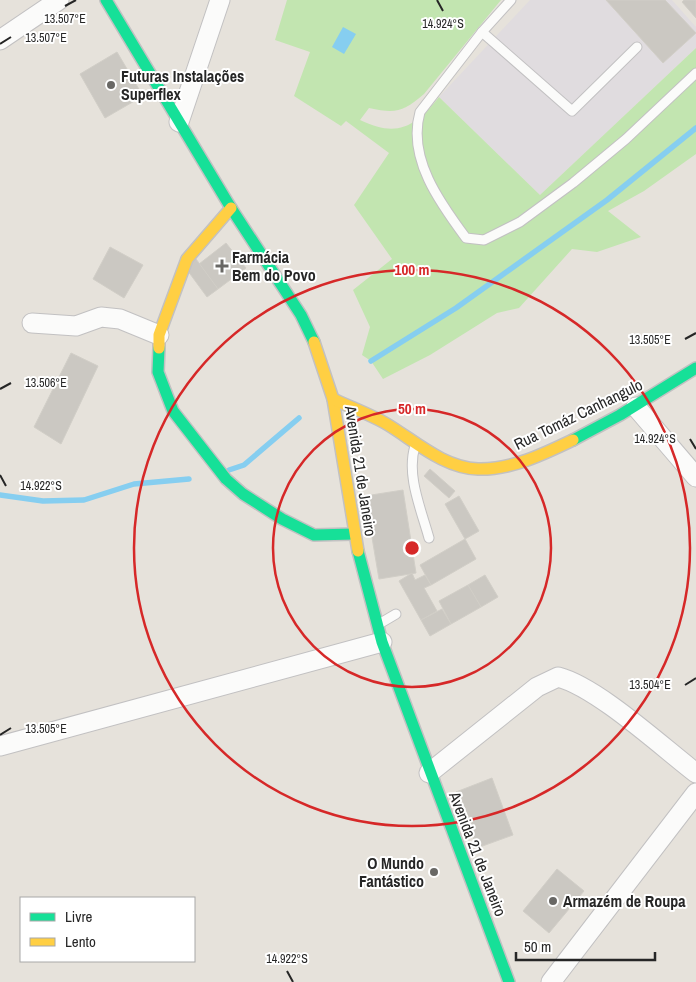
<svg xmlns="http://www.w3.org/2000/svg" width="696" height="982" font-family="'Archivo Narrow',sans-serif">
<rect width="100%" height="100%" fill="#e6e2db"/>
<path fill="#e0dcdf" d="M530 0H672L696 27V48L540 195 439 97Z"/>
<path fill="#c2e5b0" d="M287 0H501L424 94C403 112 396 114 369 108L360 120C397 138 415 127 439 97L540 195 696 48V154L644 191 608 211 641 237 597 252 572 249 519 308 497 313 430 355 383 379 371 361 362 355 370 327 353 290 392 259 354 205 389 153 346 121 341 126 294 96 310 52 275 40Z"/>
<path fill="#86cef0" d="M343 27 356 34 344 54 332 47Z"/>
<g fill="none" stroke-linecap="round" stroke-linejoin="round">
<g stroke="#86cef0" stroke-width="5.5">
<path d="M371 361 456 308 607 200 696 128"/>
<path d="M229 470 244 465 299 418"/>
<path d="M0 495 43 501 84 500 134 484 189 479"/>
</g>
</g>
<g fill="#cbc8c2" stroke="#d1cec7">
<path d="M606 0H665L696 33 663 63Z"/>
<path d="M684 0H696V18L682 2Z"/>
<path d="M117 52 143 96 105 118 80 74Z"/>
<path d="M226 243 246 268 218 289 199 264Z"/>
<path d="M110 247 143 265 124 298 93 279Z"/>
<path d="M196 259 218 289 207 297 185 267Z"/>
<path d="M71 353 98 366 61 444 34 427Z"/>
<path d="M430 469 455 491 449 498 424 476Z"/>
<path d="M403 490 416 573 379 579 365 496Z"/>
<path d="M459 496 479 531 465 539 445 504Z"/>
<path d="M465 539 476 559 431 585 420 565Z"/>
<path d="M412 573 415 580 425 575 431 585 424 588 437 611 421 620 399 581Z"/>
<path d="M485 575 498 597 481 607 468 585Z"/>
<path d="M468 585 481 607 451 624 439 601Z"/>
<path d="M442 609 451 624 430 636 421 620Z"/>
<path d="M492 778 513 835 477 848 456 792Z"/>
<path d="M557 869 584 891 549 933 523 911Z"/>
</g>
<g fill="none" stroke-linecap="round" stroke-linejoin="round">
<defs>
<g id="lane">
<path d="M511 0 482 32 420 112C407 158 440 203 466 238L484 240 520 222 573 183 626 139 696 73"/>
<path d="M482 32 572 111 637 47"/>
<path d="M415 446C406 475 421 509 429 538"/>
<path d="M379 624 396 614"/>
</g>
<g id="street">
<path d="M0 40 59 0"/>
<path d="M179 122 220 0"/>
<path d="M32 323 76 326 101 317 120 319 159 335"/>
<path d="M636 407 696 477"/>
<path d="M0 746 382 642"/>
<path d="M429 773 537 687 558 677C597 687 661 746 696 773"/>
<path d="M551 982 696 793"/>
</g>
<g id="fast">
<path d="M106 0 231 208 301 315 314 342"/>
<path d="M159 348 158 372 173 411 226 479 243 494 282 519 314 535 354 534"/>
<path d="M573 440 620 415 696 368"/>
<path d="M358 551 382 642 509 982"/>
</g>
<g id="slow">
<path d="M314 342 333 399 358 551"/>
<path d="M159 348V335L187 259 231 208"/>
<path d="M333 399C350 407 369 414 385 423 414 440 443 468 478 469 511 470 544 454 573 440"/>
</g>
</defs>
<use href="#lane" stroke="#c2c1c2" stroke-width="11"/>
<use href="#street" stroke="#c2c1c2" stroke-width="21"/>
<use href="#fast" stroke="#c2c1c2" stroke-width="14"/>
<use href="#slow" stroke="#c2c1c2" stroke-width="14"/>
<use href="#lane" stroke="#fbfbfa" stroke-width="9"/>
<use href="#street" stroke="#fbfbfa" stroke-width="19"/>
<use href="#fast" stroke="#16e098" stroke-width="11"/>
<use href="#slow" stroke="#ffcf43" stroke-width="11"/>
</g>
<path fill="none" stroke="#262626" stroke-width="2" d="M437 0 443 11M65 6 76 0M0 44 11 37M685 339 696 333M0 389 11 383M690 439 696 449M0 475 6 486M685 685 696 678M0 735 11 728M287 971 293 982"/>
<g fill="none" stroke="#d62828" stroke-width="2.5">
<circle cx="412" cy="548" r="139"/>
<circle cx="412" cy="548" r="278"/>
</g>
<g fill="#696865" stroke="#fff" stroke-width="2">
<circle cx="111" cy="85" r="5"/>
<path d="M219.5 258.5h5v5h5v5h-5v5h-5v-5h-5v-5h5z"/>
<circle cx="434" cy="872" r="5"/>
<circle cx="553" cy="901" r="5"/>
</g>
<g text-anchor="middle" stroke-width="4" stroke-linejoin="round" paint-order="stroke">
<g font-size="16" font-weight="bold" fill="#262626" stroke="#fff" text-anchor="start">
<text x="121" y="82">Futuras Instalações<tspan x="121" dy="18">Superflex</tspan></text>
<text x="232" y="263">Farmácia<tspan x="232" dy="18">Bem do Povo</tspan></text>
<text x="424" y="869" text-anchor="end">O Mundo<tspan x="424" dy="18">Fantástico</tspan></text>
<text x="563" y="907">Armazém de Roupa</text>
</g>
<g font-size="16" fill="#262626" stroke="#fff">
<text transform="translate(578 414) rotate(-26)" y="6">Rua Tomáz Canhangulo</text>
<text transform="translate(361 471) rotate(81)" y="6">Avenida 21 de Janeiro</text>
<text transform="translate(478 854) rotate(69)" y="6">Avenida 21 de Janeiro</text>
</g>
</g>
<g font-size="12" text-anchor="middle" fill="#262626" stroke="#fff" stroke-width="4" stroke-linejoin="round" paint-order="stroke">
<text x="65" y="23">13.507°E</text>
<text x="443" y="28">14.924°S</text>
<text x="46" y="42">13.507°E</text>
<text x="650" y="344">13.505°E</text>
<text x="46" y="387">13.506°E</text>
<text x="655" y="443">14.924°S</text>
<text x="41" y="490">14.922°S</text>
<text x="650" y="689">13.504°E</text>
<text x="46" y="733">13.505°E</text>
<text x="287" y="963">14.922°S</text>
</g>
<circle cx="412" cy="548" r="8" fill="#d62828" stroke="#fff" stroke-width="2.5"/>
<g font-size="15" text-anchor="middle" font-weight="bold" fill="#d62828" stroke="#fff" stroke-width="4" stroke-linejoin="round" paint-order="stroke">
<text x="412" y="275">100 m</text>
<text x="412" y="414">50 m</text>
</g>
<rect x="20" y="897" width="175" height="65" fill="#ffffff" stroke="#a8a8a8"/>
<rect x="30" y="913" width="25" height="8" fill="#16e098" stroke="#a8a8a8"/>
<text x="65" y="922" font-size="15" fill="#262626">Livre</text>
<rect x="30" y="938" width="25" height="8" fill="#ffcf43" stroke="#a8a8a8"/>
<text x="65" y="947" font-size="15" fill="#262626">Lento</text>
<path d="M516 952v8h139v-8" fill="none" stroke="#262626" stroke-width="2.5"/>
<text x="524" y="952" font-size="15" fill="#262626" stroke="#ffffff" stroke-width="4" paint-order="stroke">50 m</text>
</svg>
